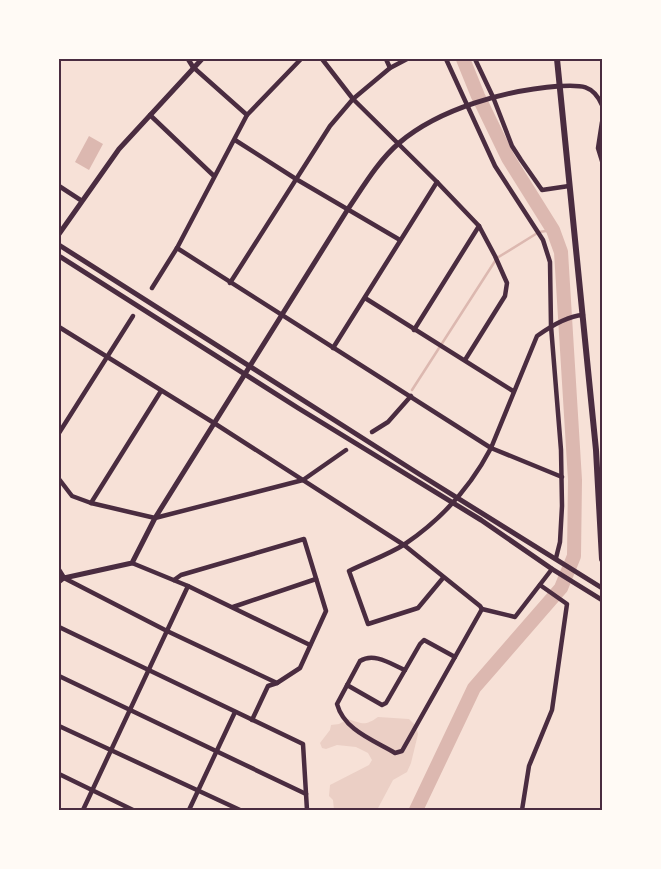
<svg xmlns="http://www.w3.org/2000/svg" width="661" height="869" font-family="Quicksand,sans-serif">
<rect width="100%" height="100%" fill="#f7e1d7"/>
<path fill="#ebcfc5" d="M378 717 409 719 416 726 418 734 411 763 407 772 393 780 377 810H334L333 800 329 796 330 785 369 765 372 760 368 753 356 747 337 745 326 749 322 748 320 743 330 730 331 725 339 724 348 719C363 724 365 726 378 717Z"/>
<path fill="#dcb8b0" d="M89 136 103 144 89 170 75 162Z"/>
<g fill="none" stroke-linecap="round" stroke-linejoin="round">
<path stroke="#dcb8b0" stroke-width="2.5" d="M412 390 497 258 539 232 553 230"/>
<path stroke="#dcb8b0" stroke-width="14" d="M416 810 474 688 561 588 574 556 575 480 561 252 553 230 508 158 478 96 463 59"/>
<g stroke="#4a2c40" stroke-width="4.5">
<path d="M322 59 353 99 437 182 479 226 495 256 507 283 505 296 465 360"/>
<path d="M386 59 390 68"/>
<path d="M446 59 495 166 543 240 550 262 551 326 561 450 562 506 560 542 556 558"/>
<path d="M475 59 493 97 512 146 521 160 542 190 569 186"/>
<path d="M193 67 247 115"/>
<path d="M560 86C580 85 593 84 602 105"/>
<path d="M150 115 214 176"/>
<path d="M602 122 598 148 602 161"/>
<path d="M235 140 296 179 400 240"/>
<path d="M59 186 82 201"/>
<path d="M177 248 491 448 562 477"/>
<path d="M230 283 330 126 353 99 390 68 407 59"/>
<path d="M152 288 177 248 247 115 301 59"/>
<path d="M365 298 513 391"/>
<path d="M59 327 214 423 404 545 480 606 482 609 515 617 552 569"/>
<path d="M414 330 479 226"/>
<path d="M333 348 437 182"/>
<path d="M372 432 388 422 411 396"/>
<path d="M59 433 133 316"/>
<path d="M59 479 72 496 91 503 155 518 303 480 346 450"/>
<path d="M91 503 161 391"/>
<path d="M132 563 188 586 310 645"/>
<path d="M443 578 418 608 368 624 349 571C367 562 388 555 405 544 442 519 470 488 491 448L537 336C551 326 567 316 583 315"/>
<path d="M174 580 181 575 304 539 326 611 300 668 277 683 268 686 252 720"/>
<path d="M59 582 64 578 167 631 277 683"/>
<path d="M233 607 316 579"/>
<path d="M59 627 303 744 307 810"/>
<path d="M405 670C391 664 374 652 360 661L337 704C344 730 373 740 395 753L402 751 482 609"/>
<path d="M59 676 306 794"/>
<path d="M347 685 382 705 386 703 420 644 424 640 455 657"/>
<path d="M59 726 240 810"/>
<path d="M59 774 133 810"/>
<path d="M83 810 188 586"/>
<path d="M189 810 235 712"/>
<path d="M522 810 529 766 552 710 567 604 540 585"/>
</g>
<g stroke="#4a2c40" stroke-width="5">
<path d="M188 59 193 67"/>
<path d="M59 234 119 149 202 59"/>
<path d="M59 245 419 474 602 588"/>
<path d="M59 256 298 408 481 520 552 569 602 600"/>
<path d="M59 570 64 578 132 563 155 518 348 209C363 187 378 161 399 143 440 108 507 90 560 86"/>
</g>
<path stroke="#4a2c40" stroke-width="6" d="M557 59 596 450 602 559"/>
</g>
<rect width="661" height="869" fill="none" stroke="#fffaf5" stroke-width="120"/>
<rect x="60" y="60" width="541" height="749" fill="none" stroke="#4a2c40" stroke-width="2"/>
</svg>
